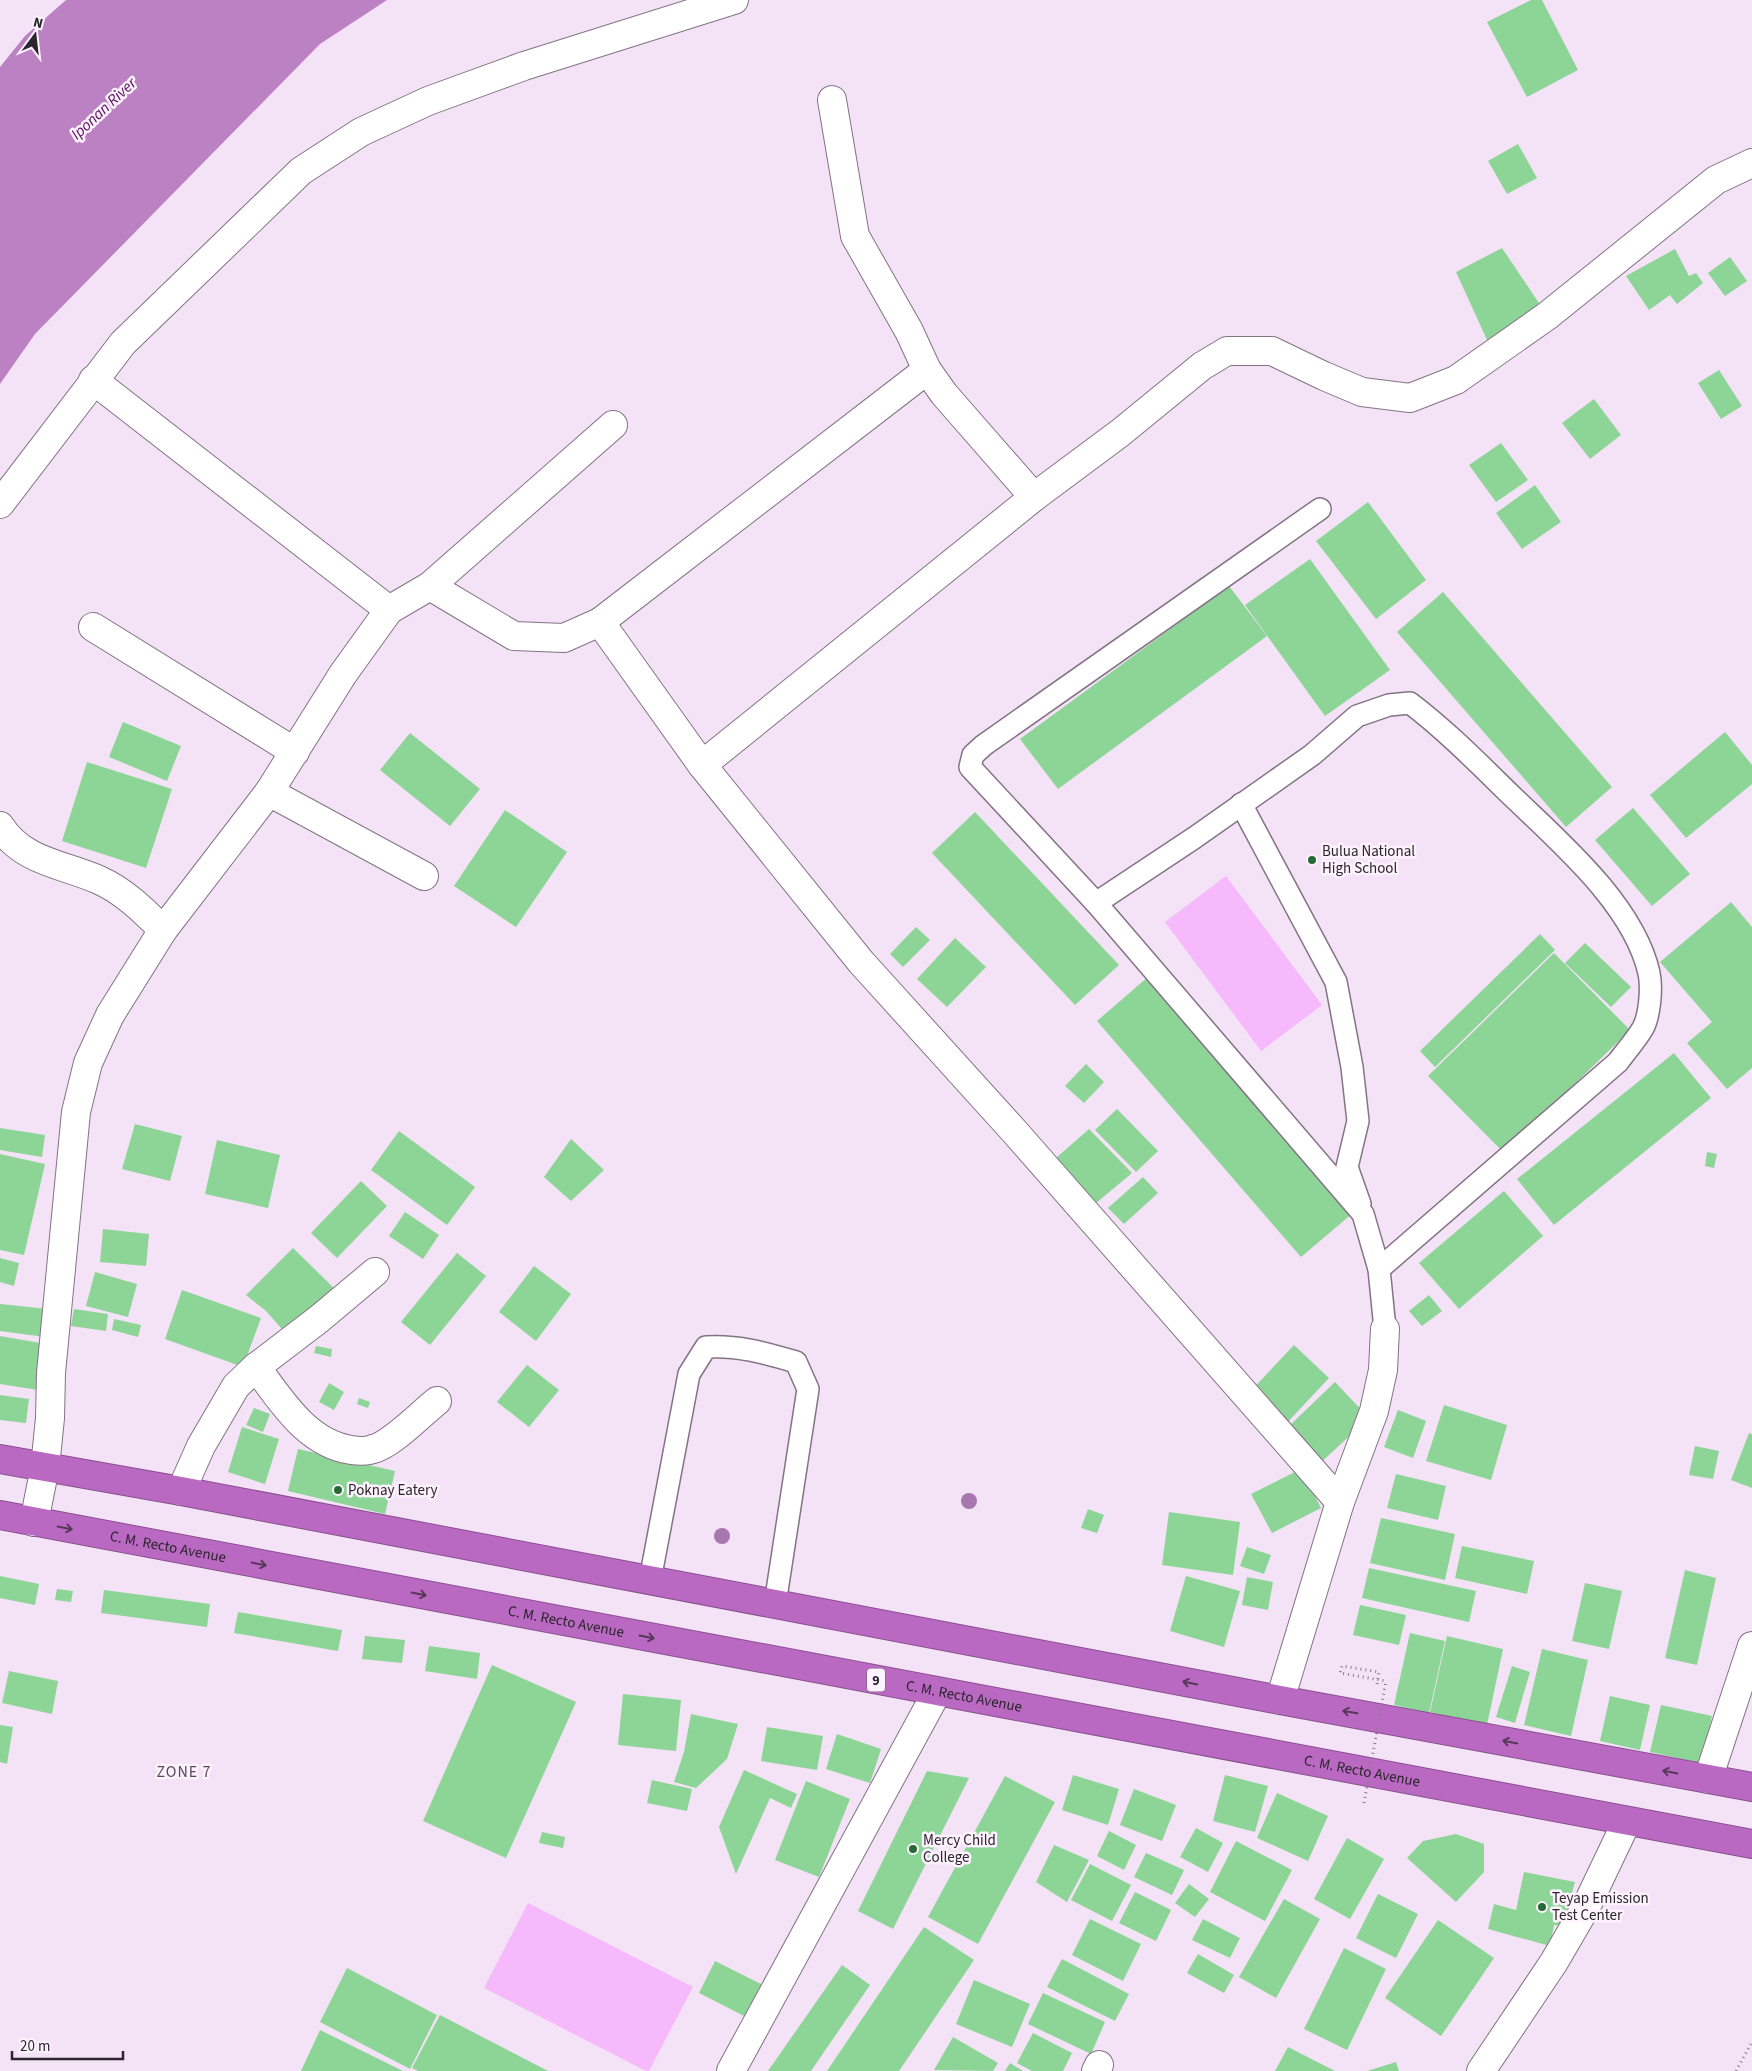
<svg xmlns="http://www.w3.org/2000/svg" width="1752" height="2071" font-family="'Source Sans 3',sans-serif">
<rect width="100%" height="100%" fill="#f4e2f6"/>
<g fill="#f6b9fc">
<path d="M1226 876 1322 1005 1261 1051 1165 922Z"/>
<path d="M528 1903 693 1987 649 2071H646L484 1988Z"/>
</g>
<path fill="#bc81c2" d="M66 0H387L320 44 35 334 0 384V67L25 36Z"/>
<g fill="#8dd597">
<path d="M1531 0H1542L1578 70 1527 97 1487 22Z"/>
<path d="M1518 144 1537 178 1507 194 1488 161Z"/>
<path d="M1502 248 1541 306 1488 342 1456 272Z"/>
<path d="M1675 249 1689 276 1696 273 1703 283 1677 304 1670 295 1649 310 1626 276Z"/>
<path d="M1730 257 1747 281 1725 296 1708 273Z"/>
<path d="M1719 370 1742 406 1721 419 1698 383Z"/>
<path d="M1594 399 1621 435 1590 459 1562 423Z"/>
<path d="M1501 443 1528 480 1496 502 1469 465Z"/>
<path d="M1535 485 1561 522 1522 549 1496 513Z"/>
<path d="M1368 502 1426 580 1376 619 1316 541Z"/>
<path d="M1310 559 1390 670 1325 716 1245 605Z"/>
<path d="M1229 586 1267 636 1058 789 1020 739Z"/>
<path d="M1443 592 1612 787 1566 827 1397 632Z"/>
<path d="M123 722 181 746 167 781 109 757Z"/>
<path d="M1725 732 1752 765V784L1686 838 1650 795Z"/>
<path d="M410 733 480 789 450 826 380 770Z"/>
<path d="M87 762 172 789 146 868 62 841Z"/>
<path d="M1633 808 1690 874 1652 906 1595 840Z"/>
<path d="M505 810 567 852 516 927 454 886Z"/>
<path d="M975 812 1119 965 1075 1005 932 853Z"/>
<path d="M1731 902 1752 927V1068L1727 1089 1687 1043 1712 1022 1660 962Z"/>
<path d="M916 927 930 940 903 967 890 954Z"/>
<path d="M1540 934 1555 950 1435 1067 1420 1051Z"/>
<path d="M955 938 986 967 947 1007 917 979Z"/>
<path d="M1585 943 1631 987 1611 1007 1565 963Z"/>
<path d="M1554 953 1630 1030 1504 1153 1428 1076Z"/>
<path d="M1149 976 1353 1213 1301 1257 1097 1021Z"/>
<path d="M1674 1053 1711 1098 1554 1225 1517 1179Z"/>
<path d="M1086 1064 1104 1082 1084 1103 1065 1086Z"/>
<path d="M1117 1109 1158 1151 1136 1172 1095 1130Z"/>
<path d="M135 1124 182 1136 170 1181 122 1169Z"/>
<path d="M0 1128 45 1135 42 1157 0 1150Z"/>
<path d="M1089 1129 1132 1173 1095 1204 1056 1158Z"/>
<path d="M399 1131 475 1187 447 1225 371 1170Z"/>
<path d="M571 1139 604 1170 571 1201 544 1177Z"/>
<path d="M217 1140 280 1155 268 1208 205 1194Z"/>
<path d="M1707 1152 1717 1154 1714 1168 1705 1166Z"/>
<path d="M0 1154 45 1164 24 1255 0 1250Z"/>
<path d="M1143 1177 1158 1193 1124 1224 1108 1208Z"/>
<path d="M361 1181 387 1206 337 1258 311 1233Z"/>
<path d="M1504 1191 1543 1236 1459 1309 1419 1263Z"/>
<path d="M405 1212 439 1235 423 1259 389 1236Z"/>
<path d="M103 1229 149 1234 146 1266 100 1262Z"/>
<path d="M293 1248 336 1290 289 1337 266 1311 246 1295Z"/>
<path d="M457 1253 486 1276 430 1345 401 1322Z"/>
<path d="M0 1258 19 1263 14 1286 0 1282Z"/>
<path d="M534 1266 571 1294 536 1341 499 1312Z"/>
<path d="M95 1272 137 1284 128 1317 86 1306Z"/>
<path d="M182 1290 261 1318 243 1367 165 1339Z"/>
<path d="M1429 1295 1442 1311 1422 1326 1409 1311Z"/>
<path d="M0 1304 48 1309 45 1337 0 1331Z"/>
<path d="M74 1309 108 1314 106 1331 71 1326Z"/>
<path d="M114 1319 141 1325 138 1337 112 1330Z"/>
<path d="M0 1336 46 1344 38 1390 0 1384Z"/>
<path d="M1294 1345 1329 1378 1284 1426 1249 1393Z"/>
<path d="M316 1346 332 1349 331 1357 314 1353Z"/>
<path d="M527 1365 559 1390 529 1427 497 1402Z"/>
<path d="M1335 1382 1369 1418 1317 1466 1284 1431Z"/>
<path d="M329 1383 344 1392 334 1410 319 1402Z"/>
<path d="M0 1395 29 1399 26 1423 0 1420Z"/>
<path d="M359 1398 370 1402 368 1408 357 1404Z"/>
<path d="M1444 1405 1507 1425 1491 1480 1426 1461Z"/>
<path d="M254 1408 270 1414 263 1432 246 1425Z"/>
<path d="M1398 1410 1426 1421 1413 1458 1384 1447Z"/>
<path d="M242 1427 279 1439 265 1484 228 1472Z"/>
<path d="M1749 1433 1752 1434V1488L1731 1480Z"/>
<path d="M1695 1446 1719 1451 1713 1479 1689 1475Z"/>
<path d="M298 1449 395 1471 385 1514 288 1491Z"/>
<path d="M1301 1469 1321 1508 1272 1533 1251 1494Z"/>
<path d="M1396 1474 1446 1486 1438 1520 1387 1508Z"/>
<path d="M1088 1509 1104 1515 1097 1533 1081 1528Z"/>
<path d="M1169 1512 1240 1522 1233 1575 1162 1565Z"/>
<path d="M1381 1518 1455 1534 1445 1580 1370 1563Z"/>
<path d="M1462 1546 1534 1561 1527 1594 1455 1578Z"/>
<path d="M1247 1547 1271 1555 1264 1574 1240 1566Z"/>
<path d="M1369 1568 1476 1591 1469 1622 1362 1598Z"/>
<path d="M1685 1570 1716 1578 1697 1665 1665 1658Z"/>
<path d="M0 1576 39 1584 35 1605 0 1598Z"/>
<path d="M1186 1576 1240 1591 1224 1647 1170 1631Z"/>
<path d="M1247 1577 1273 1582 1268 1610 1242 1605Z"/>
<path d="M1585 1583 1622 1591 1609 1649 1572 1641Z"/>
<path d="M57 1589 73 1591 71 1602 55 1600Z"/>
<path d="M104 1590 210 1604 207 1627 101 1613Z"/>
<path d="M1360 1605 1406 1615 1399 1645 1353 1635Z"/>
<path d="M238 1612 342 1630 338 1651 234 1633Z"/>
<path d="M1410 1633 1445 1641 1429 1713 1394 1705Z"/>
<path d="M365 1636 405 1640 402 1663 362 1659Z"/>
<path d="M1447 1636 1503 1649 1487 1725 1430 1712Z"/>
<path d="M429 1646 480 1653 477 1679 425 1671Z"/>
<path d="M1542 1649 1588 1660 1571 1736 1524 1725Z"/>
<path d="M492 1665 576 1702 506 1858 423 1821Z"/>
<path d="M1512 1666 1530 1672 1515 1723 1496 1717Z"/>
<path d="M9 1671 58 1681 52 1714 2 1703Z"/>
<path d="M623 1694 681 1700 676 1751 618 1745Z"/>
<path d="M1610 1696 1650 1705 1640 1750 1600 1741Z"/>
<path d="M1661 1705 1712 1716 1702 1763 1650 1752Z"/>
<path d="M691 1714 738 1724 727 1759 696 1788 674 1782 684 1752Z"/>
<path d="M0 1725 13 1727 7 1764 0 1762Z"/>
<path d="M767 1727 823 1736 817 1770 761 1761Z"/>
<path d="M837 1734 881 1749 870 1783 826 1769Z"/>
<path d="M744 1770 797 1794 791 1808 770 1798 736 1874 719 1827Z"/>
<path d="M927 1771 969 1778 893 1929 858 1911Z"/>
<path d="M1073 1775 1119 1789 1108 1825 1062 1810Z"/>
<path d="M1225 1775 1268 1786 1255 1832 1213 1821Z"/>
<path d="M1005 1776 1055 1802 978 1944 928 1917Z"/>
<path d="M652 1780 692 1789 687 1811 647 1803Z"/>
<path d="M806 1781 850 1799 819 1877 775 1860Z"/>
<path d="M1134 1789 1176 1805 1162 1841 1120 1825Z"/>
<path d="M1277 1793 1328 1816 1308 1861 1257 1838Z"/>
<path d="M1196 1828 1223 1843 1208 1872 1180 1857Z"/>
<path d="M1109 1831 1136 1845 1124 1870 1097 1856Z"/>
<path d="M542 1832 565 1837 563 1848 539 1843Z"/>
<path d="M1456 1834 1484 1844V1872L1456 1902 1407 1858 1423 1841Z"/>
<path d="M1347 1838 1384 1859 1350 1919 1314 1899Z"/>
<path d="M1236 1841 1292 1870 1265 1921 1210 1892Z"/>
<path d="M1054 1845 1089 1860 1067 1902 1036 1882Z"/>
<path d="M1146 1853 1184 1870 1172 1895 1134 1877Z"/>
<path d="M1090 1864 1131 1885 1112 1921 1071 1900Z"/>
<path d="M1524 1872 1575 1882 1563 1926 1554 1925 1550 1946 1488 1929 1494 1904 1516 1910Z"/>
<path d="M1189 1884 1209 1899 1195 1917 1175 1903Z"/>
<path d="M1135 1892 1171 1910 1156 1941 1119 1923Z"/>
<path d="M1378 1894 1418 1914 1396 1958 1356 1938Z"/>
<path d="M1284 1899 1320 1919 1276 1998 1239 1977Z"/>
<path d="M1090 1919 1141 1944 1123 1981 1072 1955Z"/>
<path d="M1203 1919 1240 1938 1230 1958 1192 1940Z"/>
<path d="M1438 1920 1494 1958 1441 2036 1385 1998Z"/>
<path d="M924 1927 974 1960 899 2071H827Z"/>
<path d="M1344 1948 1386 1969 1347 2050 1304 2029Z"/>
<path d="M1198 1954 1234 1975 1224 1993 1187 1973Z"/>
<path d="M1062 1959 1129 1994 1115 2021 1047 1987Z"/>
<path d="M715 1961 769 1988 752 2020 699 1993Z"/>
<path d="M842 1965 870 1985 811 2071H768Z"/>
<path d="M347 1968 437 2015 410 2069 320 2022Z"/>
<path d="M974 1980 1030 2004 1012 2047 956 2024Z"/>
<path d="M1043 1993 1105 2022 1091 2054 1028 2024Z"/>
<path d="M440 2015 548 2071H418L412 2068Z"/>
<path d="M320 2030 403 2071H301Z"/>
<path d="M1033 2033 1072 2053 1063 2071H1032L1017 2063Z"/>
<path d="M953 2037 998 2063 993 2071 934 2070Z"/>
<path d="M1288 2047 1335 2071H1275Z"/>
<path d="M1396 2062 1399 2071H1367Z"/>
<path d="M1010 2063 1023 2071H1005Z"/>
</g>
<g fill="none" stroke-linecap="round" stroke-linejoin="round">
<defs>
<g id="lane">
<path d="M1320 509 984 745 973 755 970 767 1096 903 1363 1214 1379 1269 1385 1329"/>
<path d="M1241 804 1336 982 1352 1067 1358 1121 1347 1167 1360 1204"/>
<path d="M1096 903 1194 838 1312 755 1357 716 1389 705 1410 703C1448 732 1480 765 1514 798 1562 844 1634 906 1649 973 1652 987 1650 1015 1643 1028 1636 1040 1626 1051 1618 1062L1379 1269"/>
<path d="M650 1580 689 1374 706 1347C738 1345 765 1353 796 1362L808 1389 775 1604"/>
</g>
<g id="street">
<path d="M832 100 855 236 909 331 927 370 944 394 1034 497"/>
<path d="M93 380 389 610"/>
<path d="M0 504 123 343 301 171 361 132 428 101 524 66 734 0"/>
<path d="M430 586 514 636 564 638 600 622 702 765 861 962 1014 1131 1340 1502"/>
<path d="M600 622 927 370"/>
<path d="M93 627 295 752"/>
<path d="M702 765 1034 497 1120 433 1202 366 1227 351H1272L1324 376 1362 392 1410 398 1456 380 1547 316 1716 180 1752 163"/>
<path d="M269 792 424 876"/>
<path d="M0 826C23 862 63 864 99 880 124 891 144 911 163 930"/>
<path d="M256 1367C281 1400 306 1443 351 1450 358 1451 366 1452 373 1449 391 1445 422 1413 437 1401"/>
<path d="M181 1491 201 1446 236 1386 256 1367 319 1319 375 1272"/>
<path d="M34 1522 45 1467 50 1418 51 1373 76 1112 88 1063 110 1015 163 930 269 792 343 674 389 610 430 586 613 425"/>
<path d="M1280 1700 1340 1502 1374 1411 1383 1370 1385 1329"/>
<path d="M1708 1779 1752 1646"/>
<path d="M731 2071 937 1692"/>
<path d="M1096 2071 1099 2065"/>
<path d="M1481 2071 1554 1962 1586 1907 1627 1821"/>
</g>
<g id="highway">
<path d="M0 1459 181 1491 1280 1700 1752 1787"/>
<path id="s1" d="M0 1515 1752 1844"/>
</g>
</defs>
<use href="#lane" stroke="#837385" stroke-width="24"/>
<use href="#street" stroke="#837385" stroke-width="30"/>
<use href="#highway" stroke="#88518e" stroke-width="30"/>
<g stroke="#887c89" stroke-width="3" stroke-dasharray="1 4" stroke-linecap="butt">
<path d="M1377 1684 1379 1672 1342 1666 1340 1673 1386 1681"/>
<path d="M1736 2071 1752 2042"/>
</g>
<use href="#lane" stroke="#fff" stroke-width="21"/>
<use href="#street" stroke="#fff" stroke-width="28"/>
<use href="#highway" stroke="#ba69c3" stroke-width="28"/>
<path stroke="#887c89" stroke-width="3" stroke-dasharray="1 4" stroke-linecap="butt" d="M1364 1803 1386 1681"/>
</g>
<g fill="#a677ac">
<circle cx="969" cy="1501" r="8"/>
<circle cx="722" cy="1536" r="8"/>
</g>
<defs><path id="oneway-shaft" d="M-6 0H5M1.5-3L5.5 0L1.5 3" fill="none" stroke-width="1.6" stroke-linecap="round" stroke-linejoin="round" transform="scale(1.25)"/></defs>
<g stroke="#563959">
<use href="#oneway-shaft" transform="translate(65 1528) rotate(11)"/>
<use href="#oneway-shaft" transform="translate(259 1564) rotate(11)"/>
<use href="#oneway-shaft" transform="translate(419 1594) rotate(11)"/>
<use href="#oneway-shaft" transform="translate(647 1637) rotate(11)"/>
<use href="#oneway-shaft" transform="translate(1190 1683) rotate(-169)"/>
<use href="#oneway-shaft" transform="translate(1350 1712) rotate(-170)"/>
<use href="#oneway-shaft" transform="translate(1510 1742) rotate(-169)"/>
<use href="#oneway-shaft" transform="translate(1670 1772) rotate(-169)"/>
</g>
<g fill="#266a35" stroke="#fdf2fe" stroke-width="2">
<circle cx="1312" cy="860" r="5"/>
<circle cx="338" cy="1490" r="5"/>
<circle cx="913" cy="1849" r="5"/>
<circle cx="1542" cy="1907" r="5"/>
</g>
<g text-anchor="middle" stroke-width="5" stroke-linejoin="round" paint-order="stroke">
<rect fill="#fdf2fe" stroke="#6a626b" stroke-width="1" x="867" y="1668.5" width="18" height="23" rx="4"/>
<g font-size="14" font-weight="bold" fill="#2b252c">
<text x="876" y="1685">9</text>
</g>
<g font-size="15" fill="#2b252c" stroke="#fdf2fe" text-anchor="start">
<text x="1322" y="856">Bulua National<tspan x="1322" dy="17">High School</tspan></text>
<text x="348" y="1495">Poknay Eatery</text>
<text x="923" y="1845">Mercy Child<tspan x="923" dy="17">College</tspan></text>
<text x="1552" y="1903">Teyap Emission<tspan x="1552" dy="17">Test Center</tspan></text>
</g>
<g font-size="15" fill="#2b252c" stroke="#fdf2fe">
<text dy="5" stroke="none"><textPath href="#s1" startOffset="171">C. M. Recto Avenue</textPath></text>
<text dy="5" stroke="none"><textPath href="#s1" startOffset="576">C. M. Recto Avenue</textPath></text>
<text dy="5" stroke="none"><textPath href="#s1" startOffset="981">C. M. Recto Avenue</textPath></text>
<text dy="5" stroke="none"><textPath href="#s1" startOffset="1386">C. M. Recto Avenue</textPath></text>
</g>
<g font-size="16" font-style="italic" fill="#580f61" stroke="#fdf2fe">
<text transform="translate(103 108) rotate(-43)" y="6">Iponan River</text>
</g>
<g font-size="16" letter-spacing="1" fill="#5a4b5c" stroke="#fdf2fe">
<text x="184" y="1777">ZONE 7</text>
</g>
</g>
<g transform="translate(35 35) rotate(15)" stroke="#fdf2fe" stroke-width="4" paint-order="stroke">
<path d="M0-4L9 19L0 12L-9 19Z" fill="#2b252c"/>
<text y="-8" font-size="14" font-weight="bold" text-anchor="middle" fill="#2b252c">N</text>
</g>
<path d="M12 2051v8h111v-8" fill="none" stroke="#2b252c" stroke-width="2.5"/>
<text x="20" y="2051" font-size="15" fill="#2b252c" stroke="#fdf2fe" stroke-width="4" paint-order="stroke">20 m</text>
</svg>
